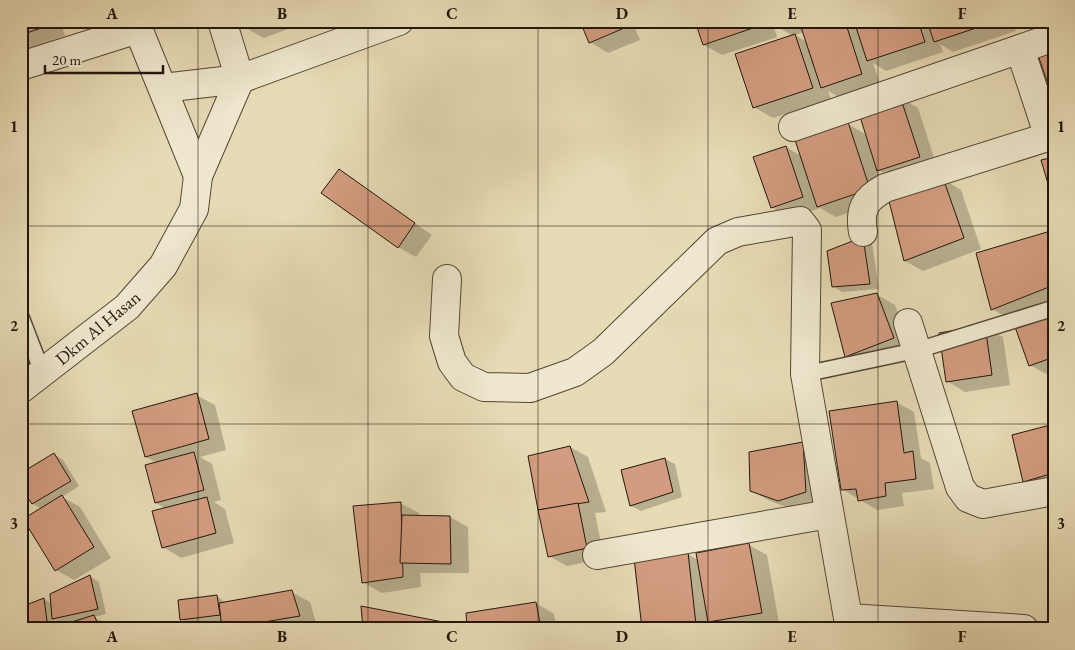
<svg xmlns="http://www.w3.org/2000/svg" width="1075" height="650" font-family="'EB Garamond',serif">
<rect width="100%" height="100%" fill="#e7dbb5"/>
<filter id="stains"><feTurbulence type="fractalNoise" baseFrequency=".004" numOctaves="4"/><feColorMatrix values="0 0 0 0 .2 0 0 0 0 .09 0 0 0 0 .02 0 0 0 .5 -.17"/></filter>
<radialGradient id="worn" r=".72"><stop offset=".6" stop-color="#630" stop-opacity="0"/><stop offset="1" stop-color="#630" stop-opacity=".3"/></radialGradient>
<g fill="#0003" fill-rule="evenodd">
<path d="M21 21H60L65 36 21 51Z"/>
<path d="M244 21H309L264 38 246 28Z"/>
<path d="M582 21H632L640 40 608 53 590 42Z"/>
<path d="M696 21H1013L1016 31 953 52 940 44 943 52 886 71 873 63 880 84 840 98 828 91 831 99 773 118 754 107 793 36 773 24 777 37 722 55 704 45ZM804 32 807 42 795 35Z"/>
<path d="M1019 21H1035L1025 25Z"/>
<path d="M900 97 918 108 937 167 896 180 878 170 887 198 943 179 961 190 981 249 923 271 905 261 890 199 836 217 820 208 790 218 772 207 786 147 801 156 848 124 867 135Z"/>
<path d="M339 170 432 235 416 257 398 247Z"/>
<path d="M1054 231V302L1010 319 992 309Z"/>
<path d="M862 239 872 244 879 289 842 292 833 286Z"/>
<path d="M876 294 895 305 911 348 864 367 846 356Z"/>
<path d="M1054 314V373L1048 375 1030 365Z"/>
<path d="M985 327 1003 337 1010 385 965 392 947 381Z"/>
<path d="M196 395 215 405 226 450 200 457 212 464 221 500 214 502 225 509 234 543 181 558 163 547 166 509 156 503 157 463 146 457Z"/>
<path d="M896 402 914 412 921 458 930 463 934 489 902 493 904 506 877 510 842 489Z"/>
<path d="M1054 426V488L1043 491 1024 481Z"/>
<path d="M802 443 820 454 823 502 797 511 770 501 752 491Z"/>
<path d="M570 447 588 457 606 512 595 513 604 558 567 566 549 556Z"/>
<path d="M54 454 63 460 79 486 62 497 80 507 111 558 74 580 56 570 42 509 33 504 21 485Z"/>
<path d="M665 459 675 464 682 497 641 511 631 506 622 470Z"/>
<path d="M400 503 419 513V516L450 517 468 527 469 573H420L421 587 382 593 364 583Z"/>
<path d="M749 545 767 555 779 623 746 629H721L712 624 713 629H643L688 554 698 560Z"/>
<path d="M90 576 99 582 106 614 94 617 103 622 106 629H21L44 599 52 604ZM55 620 62 624 71 622 72 624 57 629Z"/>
<path d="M291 592 310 602 317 626 304 629H223L222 621 191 624 182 619 217 596 226 603Z"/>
<path d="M536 603 554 614 557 629H469Z"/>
</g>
<g fill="#d39c80" stroke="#21160c">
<path d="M21 21H46L47 26 21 35Z"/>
<path d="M242 21H264L245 28Z"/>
<path d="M580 21H619L622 29 589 43Z"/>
<path d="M695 21H758L759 26 703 45Z"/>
<path d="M799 21H845L862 74 821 88Z"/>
<path d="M854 21H918L925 42 867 61Z"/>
<path d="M927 21H997L934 42Z"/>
<path d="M795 34 813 88 753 108 735 54Z"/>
<path d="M1054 47V102L1037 52Z"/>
<path d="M900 96 920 157 877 171 858 110Z"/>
<path d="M848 122 870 189 817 207 795 140Z"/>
<path d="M786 146 803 197 771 208 753 157Z"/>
<path d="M1054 157V204L1041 160Z"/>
<path d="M339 169 415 223 398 248 321 193Z"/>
<path d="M943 178 964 238 904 261 888 197Z"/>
<path d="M1054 230V285L991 310 976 253Z"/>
<path d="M863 237 870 284 832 287 827 251Z"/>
<path d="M877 293 894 338 845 357 831 303Z"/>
<path d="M1054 313V357L1029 366 1015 327Z"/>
<path d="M985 325 992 375 946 382 939 333Z"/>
<path d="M197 393 209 439 145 457 132 411Z"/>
<path d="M897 401 904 453 913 451 916 479 885 483 886 496 858 501 856 489 841 490 829 411Z"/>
<path d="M1054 424V473L1023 482 1012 435Z"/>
<path d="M803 442 806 492 778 501 750 491 749 452Z"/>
<path d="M570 446 589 502 538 510 528 456Z"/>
<path d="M194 452 204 490 155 503 145 465Z"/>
<path d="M54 453 71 481 32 504 21 487V473Z"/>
<path d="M665 458 673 492 630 506 621 470Z"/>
<path d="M62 495 94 547 55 571 23 519Z"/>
<path d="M207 497 216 533 162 548 152 511Z"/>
<path d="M401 502 403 577 362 583 353 506Z"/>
<path d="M578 503 587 548 548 557 538 510Z"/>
<path d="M402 515 450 516 451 564 400 563Z"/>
<path d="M749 543 762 613 708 622 696 553Z"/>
<path d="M688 552 696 625 642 629 634 558Z"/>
<path d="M90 575 98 609 52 619 50 594Z"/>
<path d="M292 590 300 616 222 629 219 603Z"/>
<path d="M217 595 220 615 180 620 178 600Z"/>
<path d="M44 598 48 629H21V607Z"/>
<path d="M536 602 541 629H467L466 613Z"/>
<path d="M361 606 448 623V629H363Z"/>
<path d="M94 615 100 629H56V627Z"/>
</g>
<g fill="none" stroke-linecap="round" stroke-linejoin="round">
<defs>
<g id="lane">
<path d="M21 317 43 374"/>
<path d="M805 374 918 350 1054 308"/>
</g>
<g id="street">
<path d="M135 21 198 176"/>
<path d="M1020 49 1054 37"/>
<path d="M21 66 138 29"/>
<path d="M163 88 240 79 399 21"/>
<path d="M793 127 1020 49 1049 137"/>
<path d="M863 232C859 209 865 199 885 188L1054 135"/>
<path d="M447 279 444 336 452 362 463 377 484 387 530 388 575 372 603 352 717 241 738 232 800 221 807 230 805 374 848 618"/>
<path d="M908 323 960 487 968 498 983 504 1054 491"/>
<path d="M21 389 127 307 163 266 194 209 198 176 240 79 222 21"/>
<path d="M597 555 829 514"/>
<path d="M848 629V618L1024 629"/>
</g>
</defs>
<use href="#lane" stroke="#524736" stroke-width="18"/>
<use href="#street" stroke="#524736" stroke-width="30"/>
<use href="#lane" stroke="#efe8cf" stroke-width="15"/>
<use href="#street" stroke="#efe8cf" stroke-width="28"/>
</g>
<path fill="none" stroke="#21160c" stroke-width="1" stroke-opacity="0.55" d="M198 21V629M368 21V629M538 21V629M708 21V629M878 21V629M21 226H1054M21 424H1054"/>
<g text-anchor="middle" stroke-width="4" stroke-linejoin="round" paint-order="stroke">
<g font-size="18" fill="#21160c" stroke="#efe8cf">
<text transform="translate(98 328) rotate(-40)" y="6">Dkm Al Hasan</text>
</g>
</g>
<rect width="1075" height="650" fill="none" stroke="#e7dbb5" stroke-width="55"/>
<path d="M45 65v8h118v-8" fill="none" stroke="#21160c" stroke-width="2.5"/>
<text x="52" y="65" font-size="15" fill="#21160c" stroke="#efe8cf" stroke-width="4" paint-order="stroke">20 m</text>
<rect x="28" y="28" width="1020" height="594" fill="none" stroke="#21160c" stroke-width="2"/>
<g font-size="16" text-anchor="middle" font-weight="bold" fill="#21160c">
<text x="112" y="19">A</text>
<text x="282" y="19">B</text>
<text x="452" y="19">C</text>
<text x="622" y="19">D</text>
<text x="792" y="19">E</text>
<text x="962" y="19">F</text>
<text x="14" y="132">1</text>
<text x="1061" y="132">1</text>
<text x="14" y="331">2</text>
<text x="1061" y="331">2</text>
<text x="14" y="529">3</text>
<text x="1061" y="529">3</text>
<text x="112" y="642">A</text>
<text x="282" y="642">B</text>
<text x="452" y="642">C</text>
<text x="622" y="642">D</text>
<text x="792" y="642">E</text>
<text x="962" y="642">F</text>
</g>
<rect width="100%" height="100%" filter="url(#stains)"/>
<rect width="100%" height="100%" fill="url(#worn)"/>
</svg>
